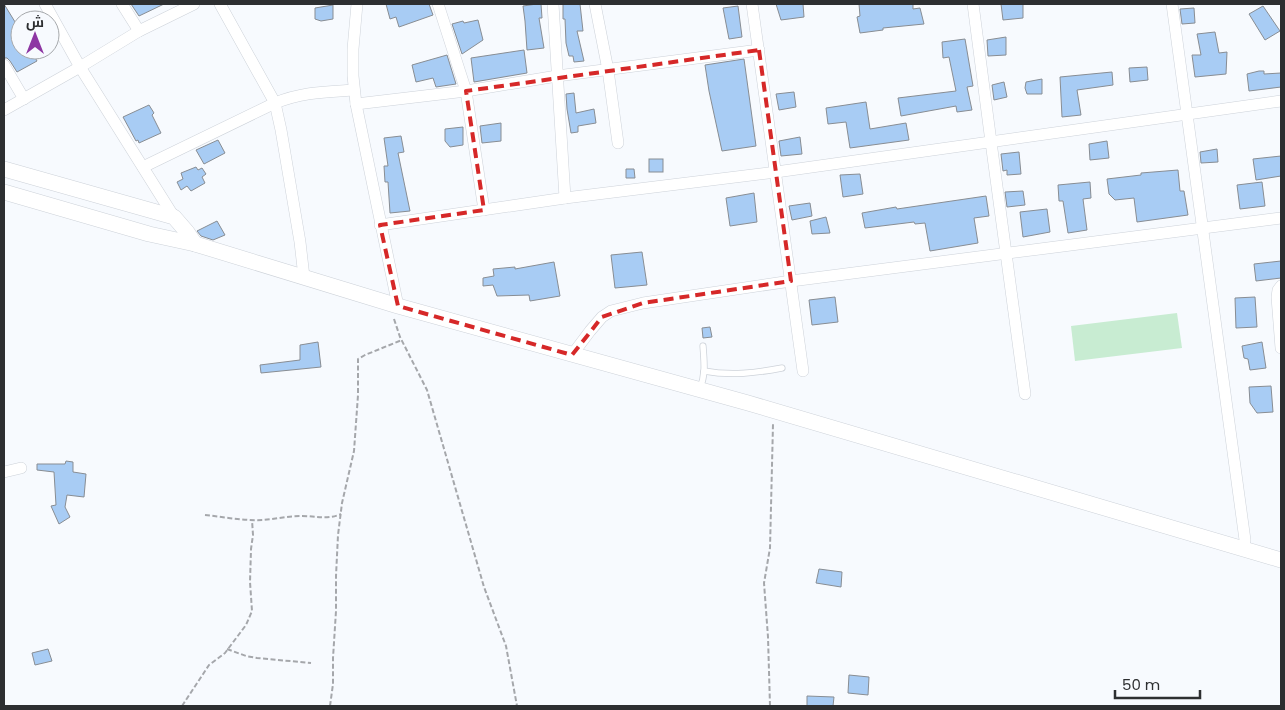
<svg xmlns="http://www.w3.org/2000/svg" width="1285" height="710" font-family="Poppins,Cairo,sans-serif">
<rect width="100%" height="100%" fill="#f7fafe"/>
<path fill="#c8ecd2" d="M1177 313 1182 348 1075 361 1071 326Z"/>
<g fill="#a8ccf4" stroke="#888d93">
<path d="M4 4 20 30V50H31L37 61 17 72 10 61 7 58H4Z"/>
<path d="M131 4H164L139 16Z"/>
<path d="M386 4H429L433 15 399 27 396 17 390 19Z"/>
<path d="M537 4H541L542 18H539L544 48 527 50 525 21 523 6Z"/>
<path d="M563 4H580L583 31H577L584 61 574 62 573 56H569L566 43 565 19H563Z"/>
<path d="M776 4H803L804 17 781 20Z"/>
<path d="M859 4H913V9L920 8 924 24 883 28V30L860 33 857 17 860 16Z"/>
<path d="M1001 4H1023V18L1003 20Z"/>
<path d="M333 5V19L321 21 315 19V8Z"/>
<path d="M738 6 742 37 729 39 723 8Z"/>
<path d="M1263 6 1280 31 1265 40 1249 14Z"/>
<path d="M1194 8 1195 23 1182 24 1180 9Z"/>
<path d="M478 20 483 40 462 54 452 24 463 21 464 23Z"/>
<path d="M1215 32 1219 53 1227 52 1226 74 1195 77 1192 55H1201L1197 34Z"/>
<path d="M1006 37V55L988 56 987 40Z"/>
<path d="M965 39 973 86 967 87 972 110 957 112 956 106 901 116 898 98 956 91 949 57 943 58 942 42Z"/>
<path d="M524 50 527 73 474 82 471 58Z"/>
<path d="M447 55 456 84 436 87 433 78 416 82 412 65Z"/>
<path d="M744 59 756 146 722 151 709 91 705 65Z"/>
<path d="M1147 67 1148 80 1130 82 1129 68Z"/>
<path d="M1259 71H1264V74L1281 73V87L1249 91 1247 74Z"/>
<path d="M1112 72 1113 85 1077 90 1081 115 1062 117 1060 77Z"/>
<path d="M1042 79V94H1027L1025 88 1026 82Z"/>
<path d="M1004 82 1007 97 994 100 992 85Z"/>
<path d="M794 92 796 107 779 110 776 94Z"/>
<path d="M574 93 576 113 594 109 596 123 578 126V132L571 133 567 109 566 94Z"/>
<path d="M866 102 870 129 906 123 909 140 850 148 846 122 828 124 826 108Z"/>
<path d="M149 105 154 113 152 115 161 133 139 143 138 140 136 141 123 117Z"/>
<path d="M501 123V141L482 143 480 126Z"/>
<path d="M463 127V145L450 147 445 141V129Z"/>
<path d="M401 136 404 152 398 153 410 211 390 213 388 182H385L384 166H388L384 138Z"/>
<path d="M800 137 802 154 781 156 779 141Z"/>
<path d="M218 140 225 153 204 164 196 150Z"/>
<path d="M1107 141 1109 158 1090 160 1089 144Z"/>
<path d="M1217 149 1218 162 1201 163 1200 152Z"/>
<path d="M1019 152 1021 174 1007 175V170L1003 171 1001 154Z"/>
<path d="M1281 156V176L1256 180 1253 159Z"/>
<rect x="649" y="159" width="14" height="13"/>
<path d="M196 167 198 170 202 168 206 174 202 177 205 183 191 191 187 186 181 190 177 182 183 179 181 173Z"/>
<path d="M626 169H634L635 178H626Z"/>
<path d="M1178 170 1180 191H1184L1188 215 1137 222 1134 198 1115 200 1109 194 1107 179 1141 175V173Z"/>
<path d="M860 174 863 194 843 197 840 175Z"/>
<path d="M1090 182 1091 198 1083 199 1087 230 1068 233 1063 201H1059L1058 185Z"/>
<path d="M1262 182 1265 206 1240 209 1237 185Z"/>
<path d="M1023 191 1025 205 1007 207 1005 192Z"/>
<path d="M754 193 757 222 730 226 726 198Z"/>
<path d="M986 196 989 216 974 218 978 243 930 251 925 223 915 224 914 222 865 228 862 213 896 207 897 209Z"/>
<path d="M810 203 812 216 792 220 789 206Z"/>
<path d="M1047 209 1050 232 1023 237 1020 212Z"/>
<path d="M826 217 830 233 812 234 810 221Z"/>
<path d="M217 221 225 235 213 240 201 236 197 231Z"/>
<path d="M642 252 647 285 615 288 611 255Z"/>
<path d="M1281 261V278L1256 281 1254 264Z"/>
<path d="M554 262 560 296 530 301 529 295 497 296 493 285 483 286V278L494 276 493 269 515 267V269Z"/>
<path d="M835 297 838 322 812 325 809 300Z"/>
<path d="M1255 297 1257 327 1236 328 1235 298Z"/>
<path d="M710 327 712 337 703 338 702 328Z"/>
<path d="M318 342 321 367 261 373 260 365 300 360V345Z"/>
<path d="M1262 342 1266 368 1250 370 1248 359 1244 358 1242 346Z"/>
<path d="M1271 386 1273 412 1257 413 1250 403 1249 387Z"/>
<path d="M66 461 73 462V472L86 474 84 497 67 495 65 507 70 517 59 524 51 506 56 505 54 472 37 470V464H65Z"/>
<path d="M819 569 842 572 841 587 816 583Z"/>
<path d="M48 649 52 661 35 665 32 653Z"/>
<path d="M849 675 869 677 868 695 848 693Z"/>
<path d="M807 696 834 697 833 706H807Z"/>
</g>
<g fill="none" stroke-linecap="round" stroke-linejoin="round">
<defs>
<g id="lane">
<path d="M704 371C731 376 756 373 782 368"/>
<path d="M700 388C706 374 704 361 703 346"/>
</g>
<g id="street">
<path d="M45 4 80 67 174 217"/>
<path d="M122 4 139 31"/>
<path d="M220 4 275 103 281 130 300 242 304 277"/>
<path d="M357 4 353 49V76L356 104 398 306"/>
<path d="M438 4 466 91 484 210"/>
<path d="M553 4 565 198"/>
<path d="M595 4 608 70 618 143"/>
<path d="M752 4 803 371"/>
<path d="M973 4 991 142 1025 394"/>
<path d="M1172 4 1245 540 1243 549"/>
<path d="M4 65 24 99"/>
<path d="M356 104 466 91 557 76 759 50"/>
<path d="M4 110 80 67 139 31 194 4"/>
<path d="M143 167 275 103C303 92 324 92 354 90"/>
<path d="M380 225 565 198 776 172 1281 101"/>
<path d="M1281 286 1278 290 1277 297 1281 348"/>
<path d="M572 355 590 331 602 317 611 311 643 303 791 281 1281 218"/>
<path d="M4 472 21 468"/>
</g>
<g id="secondary">
<path d="M4 169 174 217 187 232 195 244"/>
<path d="M4 192 149 234 195 244 398 306 748 403 1281 560"/>
</g>
</defs>
<use href="#lane" stroke="#cdd2d9" stroke-width="7"/>
<use href="#street" stroke="#cdd2d9" stroke-width="12"/>
<use href="#secondary" stroke="#cdd2d9" stroke-width="16"/>
<g stroke="#a5a7ab" stroke-width="2" stroke-dasharray="5 2.5" stroke-linecap="butt">
<path d="M394 319 400 337 427 390 484 587 506 646 517 706"/>
<path d="M205 515C224 517 244 521 263 520 276 519 289 516 302 516 316 516 328 520 341 514"/>
<path d="M227 649 246 656 257 658 311 663"/>
<path d="M182 706 209 665 225 653 246 625 252 611 250 582 251 549 253 535 252 520"/>
<path d="M330 706 333 684V658L336 611V576L338 535 342 503 354 451 358 395V359L365 355 402 340"/>
<path d="M770 706 768 637 764 583 770 548 773 424"/>
</g>
<use href="#lane" stroke="#fff" stroke-width="5.5"/>
<use href="#street" stroke="#fff" stroke-width="11"/>
<use href="#secondary" stroke="#fff" stroke-width="15"/>
</g>
<path fill="none" stroke="#d62828" stroke-width="4" stroke-dasharray="10 6" stroke-linejoin="round" d="M759 50 791 281 643 303 602 317 572 355 398 306 380 225 484 210 466 91Z"/>
<rect width="1285" height="710" fill="none" stroke="#2d2f31" stroke-width="10"/>
<g transform="translate(35 35)"><circle r="24" fill="#f7fafe" stroke="#a6a9ac"/>
<path d="M0-4L9 19L0 12L-9 19Z" fill="#8d36a3"/>
<text y="-8" font-size="14" font-weight="bold" text-anchor="middle" fill="#2d2f31">ش</text>
</g>
<path d="M1115 690v8h85v-8" fill="none" stroke="#2d2f31" stroke-width="2.5"/>
<text x="1122" y="690" font-size="15" fill="#2d2f31" stroke="#f7fafe" stroke-width="4" paint-order="stroke">50 m</text>
</svg>
